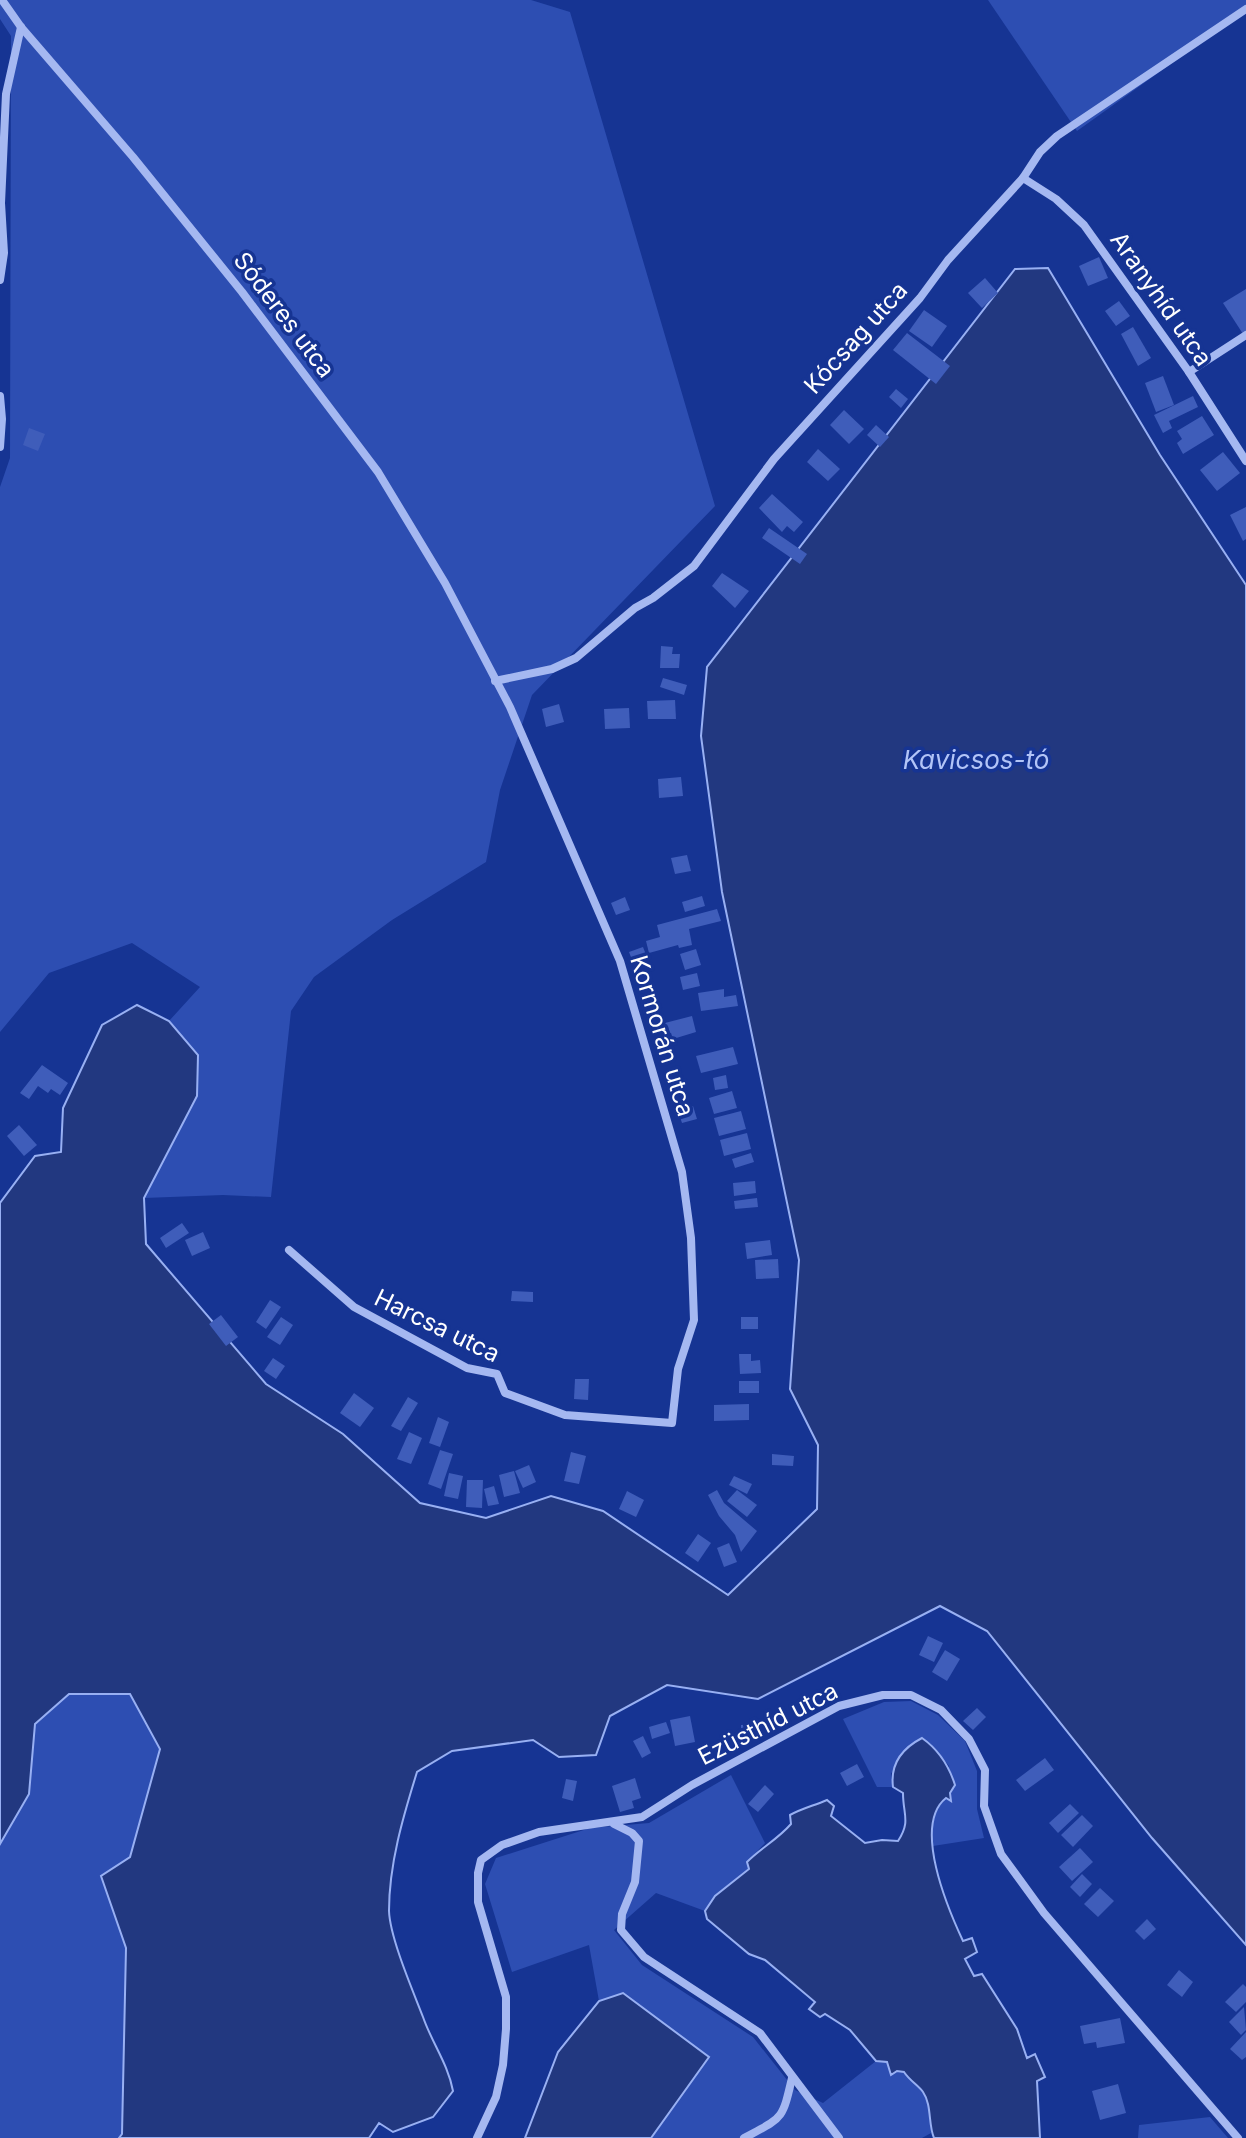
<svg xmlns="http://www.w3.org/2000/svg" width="1246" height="2138" font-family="Inter,sans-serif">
<rect width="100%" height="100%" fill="#163493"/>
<g fill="#2d4eb2">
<path d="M0 0H531L570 12 715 506 532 695 500 790 486 862 392 920 314 977 291 1011 271 1197 223 1195 144 1198 197 1096 198 1055 169 1021 200 987 132 943 49 973 0 1032V487L10 458 11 36 0 19Z"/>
<path d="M988 0H1246V10L1077 131Z"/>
<path d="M69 1694H130L160 1749 130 1857 101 1876 126 1948 122 2134 119 2138H0V1844L28 1794 35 1724Z"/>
<path d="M911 1701 938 1715 965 1741 977 1771V1809L984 1838 933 1846C930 1820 934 1812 950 1793L949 1766 933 1746 891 1773 893 1787H877L843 1719 884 1702Z"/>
<path d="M731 1775 765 1843 747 1862 749 1869 715 1896 705 1911 656 1893 614 1930 642 1965 753 2037 795 2090 823 2103 876 2061 887 2062 892 2074 896 2071 904 2072C910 2081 919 2086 923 2092 931 2103 930 2120 931 2133L922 2138H651L709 2057 623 1993 599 2001 589 1945 512 1972 485 1884 496 1858 590 1828 649 1823Z"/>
<path d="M1210 2117 1228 2138H1138L1139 2125Z"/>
</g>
<g fill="#223880" stroke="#98b0f3" stroke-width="2">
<path d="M1048 268 1160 455 1246 585V1945L1152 1838 987 1631 940 1606 758 1699 667 1685 610 1716 596 1755 559 1757 533 1740 452 1751 417 1772C403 1817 389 1864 389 1911 390 1938 413 1991 423 2017 432 2043 448 2064 453 2091L433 2117 393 2132 379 2123 369 2138H119L122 2134 126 1948 101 1876 130 1857 160 1749 130 1694H69L35 1724 29 1794 0 1844V1203L35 1156 61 1152 63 1108 102 1025 137 1005 169 1021 198 1055 197 1096 144 1198 146 1244 266 1384 343 1434 420 1503 486 1518 551 1496 603 1511 728 1595 817 1509 818 1445 790 1389 799 1260 722 892 701 736 707 667 1015 269Z"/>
<path d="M922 1738C939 1750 949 1766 955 1785L950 1793 951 1801 946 1798C912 1825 948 1909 963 1941L972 1938 977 1952 965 1959 974 1976 982 1974 1017 2029 1027 2058 1035 2054 1045 2077 1037 2081 1040 2138H934C928 2124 932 2105 923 2092 918 2085 910 2081 904 2072L897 2071 891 2075 887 2062 876 2061 850 2030 825 2014 820 2017 809 2009 815 2002 765 1960 749 1954 707 1919 705 1911 715 1896 749 1869 747 1862C761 1848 778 1839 791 1824L790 1815C803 1808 813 1806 827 1800L834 1806 831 1816 865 1843 882 1840 898 1841C911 1821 903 1815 903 1793L893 1787C890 1764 901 1749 922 1738Z"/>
<path d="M623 1993 709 2057 651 2138H525L558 2052 599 2001Z"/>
</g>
<g fill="#3f5dba">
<path d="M1099 257 1108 278 1088 286 1079 266Z"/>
<path d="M985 278 998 293 982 308 968 293Z"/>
<path d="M1246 289V332L1243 334 1223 303Z"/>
<path d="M1119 301 1130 316 1116 326 1105 311Z"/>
<path d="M924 310 947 326 932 347 909 331Z"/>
<path d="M1133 327 1151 358 1138 366 1121 334Z"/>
<path d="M907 333 950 366 936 384 893 350Z"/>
<path d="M1163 376 1174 405 1156 412 1145 383Z"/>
<path d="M896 389 908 399 901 408 889 397Z"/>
<path d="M1193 396 1198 407 1169 421 1172 428 1163 433 1154 415Z"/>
<path d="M844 410 864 429 849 444 830 425Z"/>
<path d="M1202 416 1214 435 1183 454 1177 443 1182 439 1177 431Z"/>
<path d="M876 425 889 437 880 447 867 435Z"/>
<path d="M29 428 45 434 38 451 23 445Z"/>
<path d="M818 449 840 469 828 481 807 462Z"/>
<path d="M1223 452 1240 473 1217 491 1200 470Z"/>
<path d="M772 494 803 522 794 532 787 526 782 532 759 508Z"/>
<path d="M1246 507V539L1243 541 1230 515Z"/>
<path d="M769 528 807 554 800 564 762 538Z"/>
<path d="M722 573 749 591 735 608 712 586Z"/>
<path d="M661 646 673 647 672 654H680L679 668H660Z"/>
<path d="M663 678 687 685 684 695 660 687Z"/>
<path d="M675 700 676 719H648L647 701Z"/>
<path d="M559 704 564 722 546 727 542 709Z"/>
<path d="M629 708 630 728 605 729 604 709Z"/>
<path d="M681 777 683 796 659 798 658 779Z"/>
<path d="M687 855 691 871 675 874 671 858Z"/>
<path d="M702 896 705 906 685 912 682 902Z"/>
<path d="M625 897 630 910 616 915 611 903Z"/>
<path d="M717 909 721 921 689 929 692 945 679 948 678 945 649 953 646 941 660 937 657 925Z"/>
<path d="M643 947 648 960 634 965 629 952Z"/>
<path d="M696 949 701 965 685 970 680 954Z"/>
<path d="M697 973 700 986 683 990 680 977Z"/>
<path d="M724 989V997L736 995 738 1006 701 1011 698 993Z"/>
<path d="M692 1016 696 1032 673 1039 671 1033 664 1034 661 1024Z"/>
<path d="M733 1047 738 1064 701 1073 696 1056Z"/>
<path d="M42 1065 68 1083 60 1095 51 1089 48 1093 38 1086 29 1099 20 1093Z"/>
<path d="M726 1075 728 1088 715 1090 713 1078Z"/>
<path d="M732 1091 737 1108 714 1114 709 1098Z"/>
<path d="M693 1106 697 1119 682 1123 678 1111Z"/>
<path d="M741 1111 746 1129 719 1136 714 1118Z"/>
<path d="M19 1125 37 1145 24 1156 7 1136Z"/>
<path d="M747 1133 751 1149 724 1156 720 1140Z"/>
<path d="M751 1153 754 1162 735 1168 732 1159Z"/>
<path d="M755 1181 756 1193 734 1196 733 1183Z"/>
<path d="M757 1198 758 1207 735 1209 734 1201Z"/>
<path d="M182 1223 189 1233 166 1248 160 1238Z"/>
<path d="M203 1232 210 1248 192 1256 185 1240Z"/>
<path d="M770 1240 772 1255 747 1259 745 1243Z"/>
<path d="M778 1259 779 1278 756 1279 755 1260Z"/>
<path d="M512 1291 533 1292V1302L511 1301Z"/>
<path d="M270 1300 281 1307 266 1329 256 1322Z"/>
<path d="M221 1315 238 1337 226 1346 209 1324Z"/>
<path d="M281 1317 293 1325 280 1345 267 1337Z"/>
<rect x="741" y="1317" width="17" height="12"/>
<path d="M739 1354H751V1361L760 1360 761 1373 740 1374Z"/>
<path d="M273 1358 285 1366 276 1379 264 1371Z"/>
<path d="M575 1379H589L588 1400 574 1399Z"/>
<rect x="739" y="1381" width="20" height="12"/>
<path d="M354 1393 374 1408 360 1427 340 1413Z"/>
<path d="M408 1397 418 1403 401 1431 391 1426Z"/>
<path d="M749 1404V1420L714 1421V1405Z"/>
<path d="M438 1417 449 1422 440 1447 429 1443Z"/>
<path d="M409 1432 422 1438 411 1464 397 1459Z"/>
<path d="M440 1450 453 1454 441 1489 428 1484Z"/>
<path d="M571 1452 586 1456 579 1484 564 1481Z"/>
<path d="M772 1454 794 1456 793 1466 772 1465Z"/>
<path d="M529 1465 536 1482 523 1488 515 1471Z"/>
<path d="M514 1471 520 1493 504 1497 499 1475Z"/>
<path d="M449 1473 463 1476 458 1499 444 1496Z"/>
<path d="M734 1476 752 1484 747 1494 729 1485Z"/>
<path d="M467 1480H483L482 1508 466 1507Z"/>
<path d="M494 1486 499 1504 488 1506 484 1489Z"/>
<path d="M717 1490 724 1503 757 1531 741 1552 735 1535 719 1516 708 1495Z"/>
<path d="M737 1490 757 1505 747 1517 727 1501Z"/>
<path d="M627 1491 644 1500 636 1517 619 1509Z"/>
<path d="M698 1534 711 1543 698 1562 685 1553Z"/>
<path d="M729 1543 737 1562 724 1567 717 1548Z"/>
<path d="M928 1636 943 1643 934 1662 919 1655Z"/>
<path d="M945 1650 960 1659 947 1681 932 1672Z"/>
<path d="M977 1708 986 1717 973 1730 963 1721Z"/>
<path d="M690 1716 695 1742 675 1746 670 1720Z"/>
<path d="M666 1722 670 1733 652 1739 649 1727Z"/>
<path d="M766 1724V1737H741V1725Z"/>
<path d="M643 1736 651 1753 642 1758 633 1741Z"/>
<path d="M1045 1758 1054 1770 1025 1791 1016 1780Z"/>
<path d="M857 1764 864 1777 847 1786 840 1773Z"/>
<path d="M635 1778 641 1798 632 1801 634 1808 620 1812 612 1786Z"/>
<path d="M566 1779 577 1781 573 1801 562 1798Z"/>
<path d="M765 1785 774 1794 758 1812 748 1804Z"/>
<path d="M1070 1804 1079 1813 1058 1833 1049 1823Z"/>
<path d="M1082 1815 1093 1826 1073 1847 1061 1835Z"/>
<path d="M1080 1848 1093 1862 1072 1881 1059 1867Z"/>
<path d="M1082 1874 1092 1884 1080 1897 1070 1887Z"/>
<path d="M1100 1888 1114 1901 1098 1917 1084 1904Z"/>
<path d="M1147 1919 1156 1929 1144 1940 1135 1931Z"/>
<path d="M1179 1970 1193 1982 1182 1997 1167 1985Z"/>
<path d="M1243 1984 1246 1987V2002L1236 2012 1225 2002Z"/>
<path d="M1244 2007 1246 2030 1241 2035 1229 2022Z"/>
<path d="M1120 2018 1125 2043 1097 2048 1096 2042 1084 2044 1080 2026Z"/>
<path d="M1246 2032V2057L1242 2060 1230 2049Z"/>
<path d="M1118 2084 1126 2113 1100 2120 1092 2091Z"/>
</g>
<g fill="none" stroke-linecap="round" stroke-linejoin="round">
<g stroke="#a5b8f1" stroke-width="8">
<path d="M2 0 21 27 133 157 242 292 378 472 445 583 510 707 620 961 682 1172 691 1238 694 1320 678 1369 672 1423 565 1415 505 1393 497 1374 467 1368 354 1307 289 1250"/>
<path d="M1023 178 1056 199 1084 225 1189 372 1246 461"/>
<path d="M0 280 4 253 1 203 6 94 21 27"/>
<path d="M1189 372 1246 335"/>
<path d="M0 396 2 419 0 447"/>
<path d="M495 681 552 669 576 658 635 608 653 598 694 566 774 459 920 298 948 260 1023 178 1040 152 1057 136 1246 9"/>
<path d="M614 1824 632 1833 639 1841 635 1882 622 1914 621 1930 644 1957 760 2033 839 2138"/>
<path d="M477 2138 496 2097 503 2065 506 2029V1997L478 1902V1873L481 1860 502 1845 539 1832 642 1817 692 1785 839 1706 883 1695H911L941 1710 969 1739 985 1770 984 1806 1001 1854 1044 1913 1238 2138"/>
<path d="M744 2138C783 2117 782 2121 792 2078"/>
</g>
</g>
<g text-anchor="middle" stroke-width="7" stroke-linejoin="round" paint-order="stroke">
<g font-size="24" fill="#fff" stroke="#163493">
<text transform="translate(1161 299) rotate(55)" y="8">Aranyhíd utca</text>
<text transform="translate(284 315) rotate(53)" y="8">Sóderes utca</text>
<text transform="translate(856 338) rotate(-48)" y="8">Kócsag utca</text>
<text transform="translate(662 1036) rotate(73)" y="8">Kormorán utca</text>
<text transform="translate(437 1326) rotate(26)" y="8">Harcsa utca</text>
<text transform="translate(768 1724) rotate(-27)" y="8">Ezüsthíd utca</text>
</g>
<g font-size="26" font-style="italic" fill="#b2c4f7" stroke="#163493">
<text x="976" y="769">Kavicsos-tó</text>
</g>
</g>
</svg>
